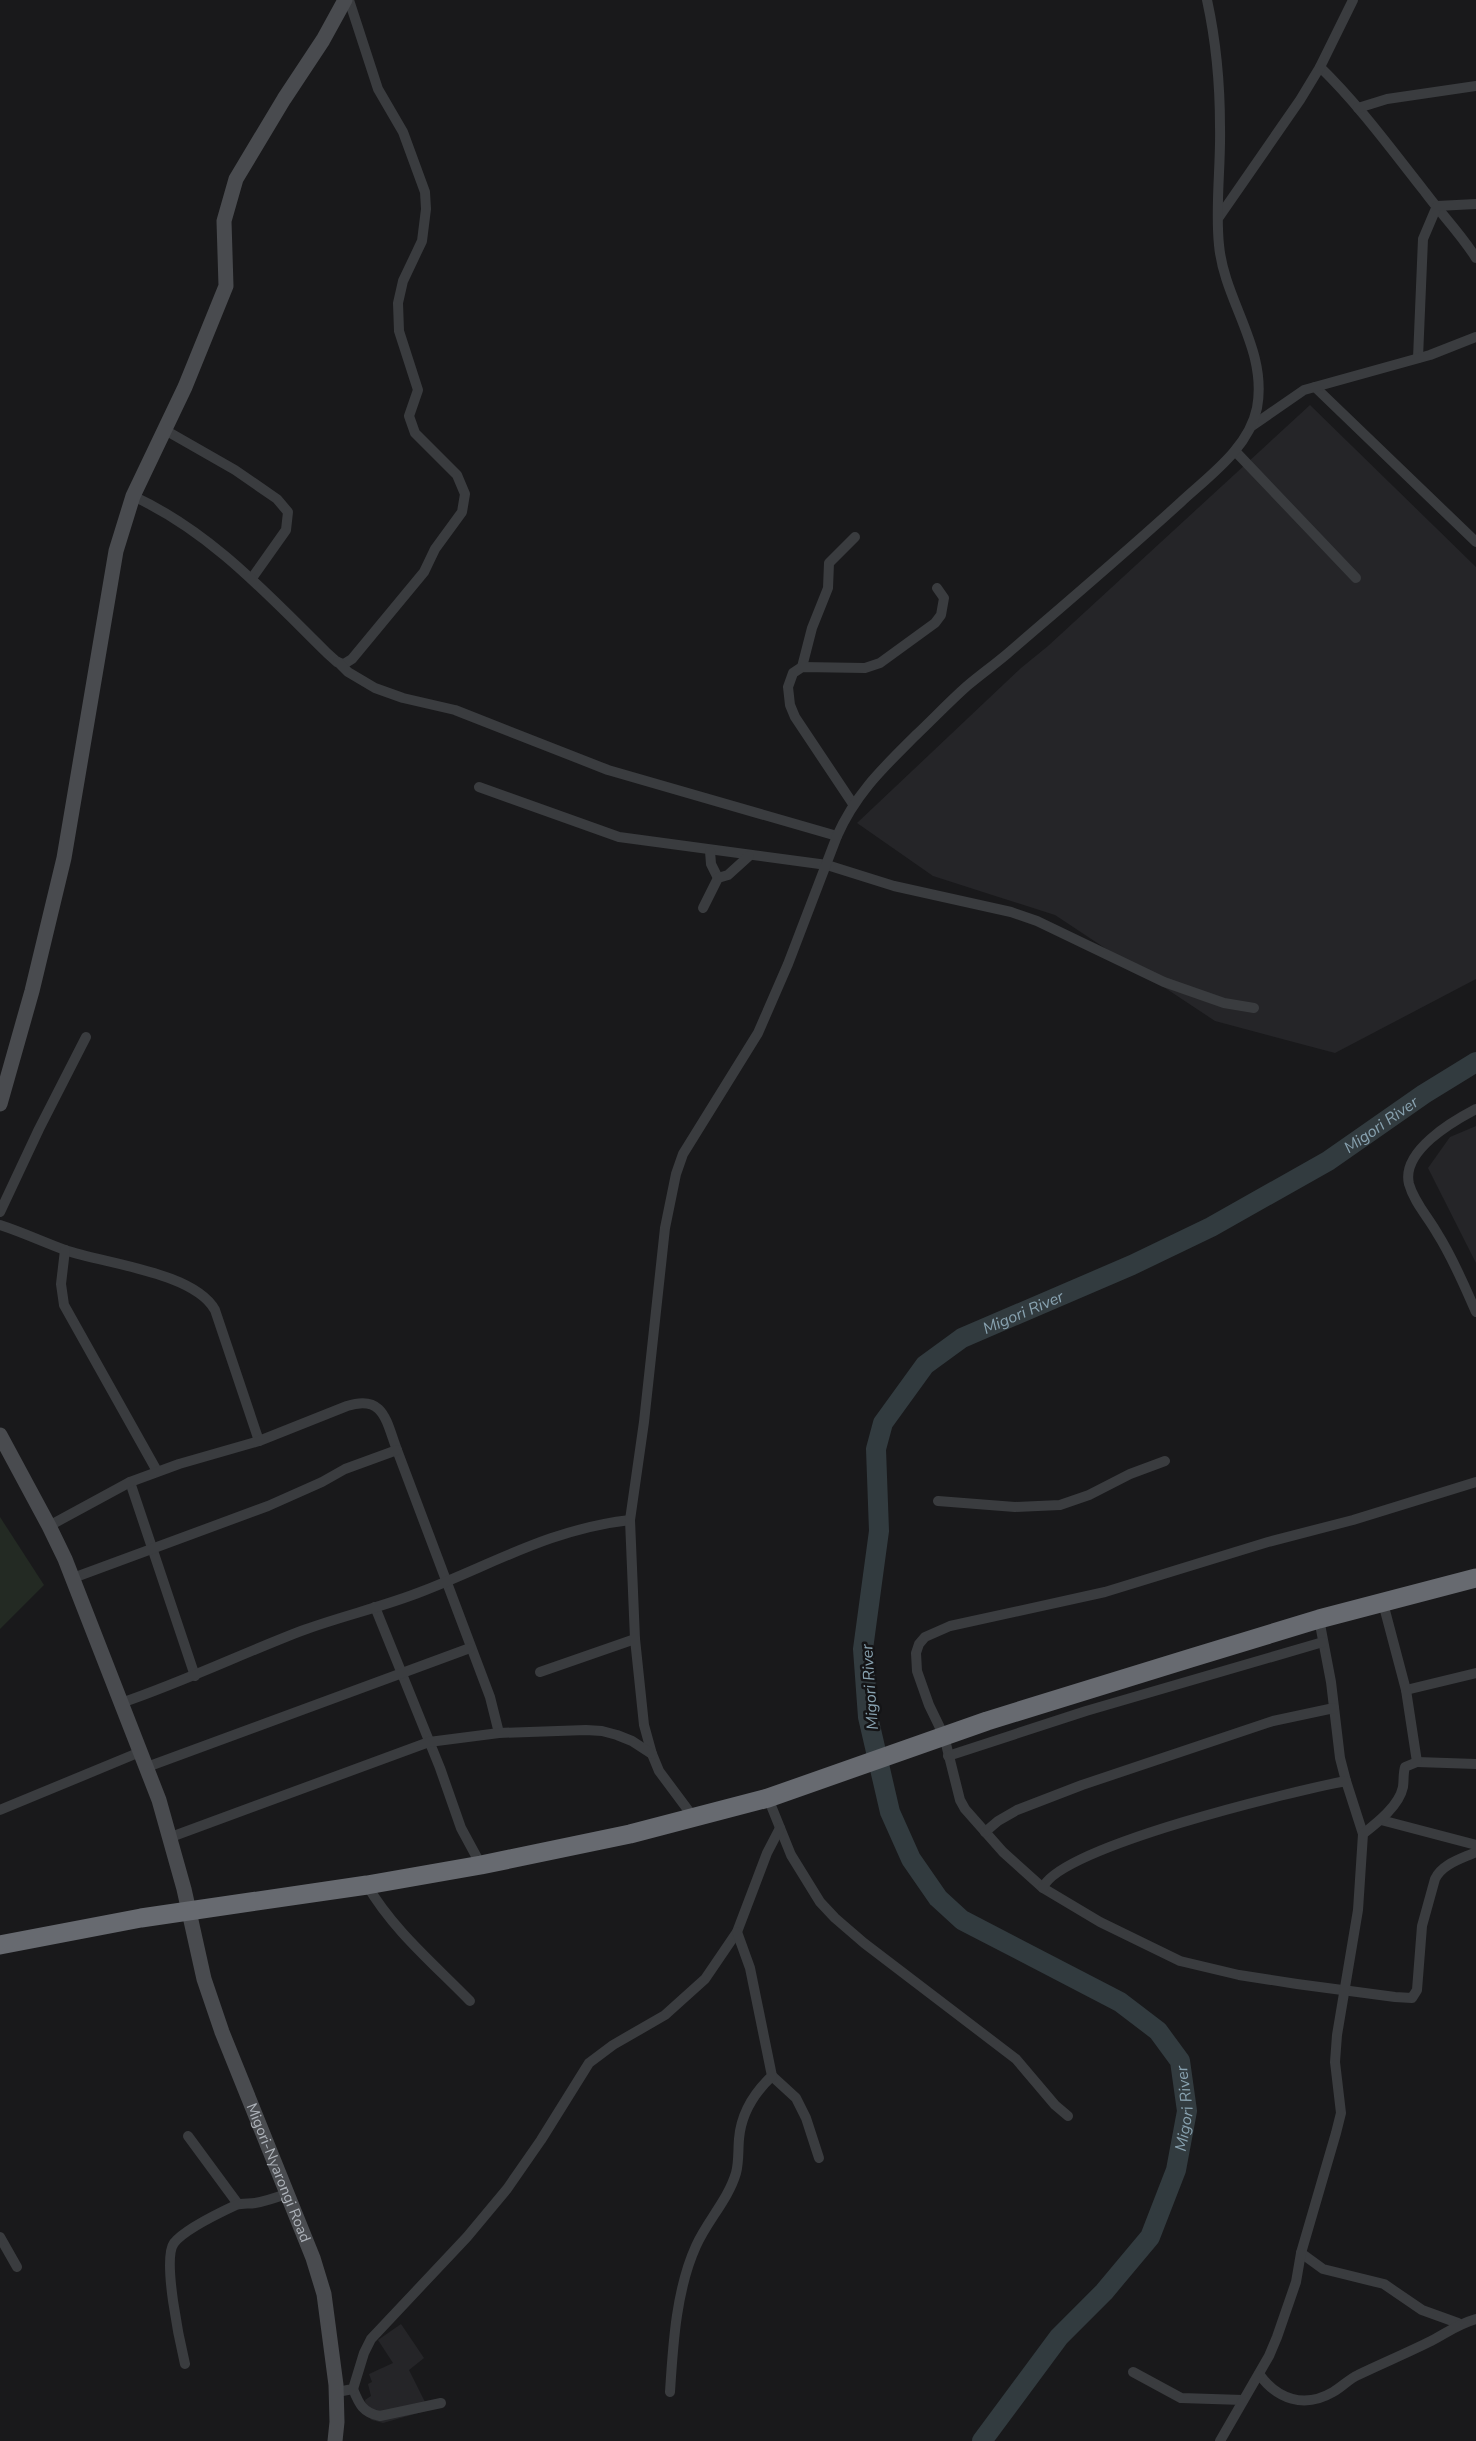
<svg xmlns="http://www.w3.org/2000/svg" width="1476" height="2441" font-family="'Nunito Sans',sans-serif">
<rect width="100%" height="100%" fill="#19191b"/>
<g fill="#252528">
<path d="M1310 405 1476 567V979L1335 1053 1215 1021 1055 915 933 876 857 823 1021 668 1048 646Z"/>
<path d="M1476 1126V1263L1428 1168 1450 1137Z"/>
<path d="M401 2324 424 2358 409 2370 429 2410 383 2423 372 2420 367 2416 365 2400 371 2396 368 2384 372 2382 369 2374 393 2363 378 2340Z"/>
</g>
<path fill="#232a23" d="M0 1517 44 1585 0 1629Z"/>
<g fill="none" stroke-linecap="round" stroke-linejoin="round">
<path stroke="#323b3f" stroke-width="20" id="s1" d="M982 2441 1059 2337 1104 2292 1150 2237 1176 2170 1187 2111 1180 2061 1158 2031 1120 2002 962 1920 938 1898 911 1859 890 1812 868 1717 863 1649 879 1531 876 1449 883 1423 925 1365 962 1338 1132 1265 1211 1227 1328 1161 1424 1094 1476 1062"/>
<g stroke="#3a3c3f" stroke-width="10">
<path d="M1320 67C1359 105 1391 149 1425 192 1442 215 1461 234 1476 258"/>
<path d="M1358 108 1387 99 1476 86"/>
<path d="M1219 217 1300 100 1320 67 1353 0"/>
<path d="M1418 358 1423 239 1437 206 1476 204"/>
<path d="M1315 387 1476 542"/>
<path d="M1252 426 1304 390 1430 355 1476 337"/>
<path d="M165 430 235 470 277 499 288 512 286 530 252 578"/>
<path d="M1235 451 1356 578"/>
<path d="M133 496C211 532 267 594 327 653L337 662 344 664 352 659 424 572 435 549 462 512 465 494 457 475 415 433 409 416 418 390 399 331 398 303 403 281 422 241 426 209 425 192 403 132 378 89 349 0"/>
<path d="M338 662 348 672 375 688 403 698 455 710 608 770 837 836"/>
<path d="M802 667 812 628 828 588 829 563 855 537"/>
<path d="M479 787 619 837 827 865 894 886 1011 912 1037 921 1164 982 1224 1003 1254 1008"/>
<path d="M853 804 795 717 790 705 788 687 793 673 802 667 865 668 880 663 935 623 941 615 944 598 937 588"/>
<path d="M710 851 711 864 718 878"/>
<path d="M703 908 718 878 728 875 749 856"/>
<path d="M1476 1109C1453 1121 1401 1151 1409 1184 1414 1202 1428 1217 1437 1233 1453 1258 1464 1285 1476 1312"/>
<path d="M0 1212 39 1129 86 1037"/>
<path d="M0 1225C22 1232 43 1242 65 1250 105 1264 194 1272 215 1310L259 1441"/>
<path d="M65 1250 61 1284 64 1305 157 1471"/>
<path d="M130 1482 195 1676"/>
<path d="M1476 1482 1353 1520 1268 1542 1105 1592 950 1626 925 1637 919 1644 916 1653 917 1671 929 1705 944 1736 960 1800 965 1809 1003 1852 1043 1888 1100 1922 1180 1961 1239 1975 1297 1984 1395 1997 1412 1998 1417 1990 1422 1926 1435 1879C1442 1864 1461 1859 1476 1852"/>
<path d="M938 1501 1015 1507 1060 1505 1089 1495 1130 1474 1165 1461"/>
<path d="M49 1526 130 1482 179 1464 259 1441 347 1406C384 1394 386 1421 397 1450L490 1697 499 1733"/>
<path d="M73 1578 268 1506 322 1482 345 1469 397 1450"/>
<path d="M375 1607 440 1768 461 1828 481 1865"/>
<path d="M1319 1619 1331 1682 1340 1758 1346 1781"/>
<path d="M540 1672 635 1639"/>
<path d="M1406 1690 1476 1673"/>
<path d="M121 1703C183 1682 241 1654 301 1631 341 1616 383 1607 423 1591 495 1563 551 1529 630 1520"/>
<path d="M948 1756 1086 1711 1323 1642"/>
<path d="M1417 1762 1476 1764"/>
<path d="M147 1767 470 1648"/>
<path d="M768 1798 791 1855 820 1902 835 1918 864 1943 1016 2059 1055 2105 1068 2116"/>
<path d="M0 1810 140 1752"/>
<path d="M694 1818 659 1771 652 1754 644 1725 635 1639 630 1520 644 1422 665 1228 676 1174 683 1154 758 1033 788 964 837 836C856 793 883 768 915 736 933 719 949 702 967 686 980 675 994 665 1007 654 1065 604 1124 554 1181 502 1209 476 1249 448 1257 408 1268 349 1224 301 1219 245 1215 207 1221 166 1220 127 1220 86 1216 41 1207 0"/>
<path d="M1381 1820 1476 1845"/>
<path d="M985 1832 998 1821 1017 1810 1082 1785 1273 1721 1334 1708"/>
<path d="M171 1837 429 1742 499 1733 586 1730 602 1731 617 1735 632 1741 652 1754"/>
<path d="M367 1885C393 1930 434 1964 470 2001"/>
<path d="M1043 1888C1057 1847 1298 1790 1346 1781L1363 1834"/>
<path d="M772 2076 796 2098 806 2118 819 2158"/>
<path d="M188 2136 238 2204"/>
<path d="M0 2237 17 2267"/>
<path d="M1301 2253 1323 2269 1384 2284 1422 2310 1458 2323"/>
<path d="M185 2364C180 2343 162 2259 174 2243 184 2230 221 2212 236 2205 242 2203 249 2204 255 2203 267 2201 278 2197 289 2193"/>
<path d="M1133 2372 1181 2398 1243 2400"/>
<path d="M1259 2374C1277 2399 1304 2409 1333 2392 1342 2387 1349 2379 1358 2375 1383 2363 1407 2353 1431 2341 1448 2332 1458 2324 1476 2319"/>
<path d="M353 2389C359 2404 363 2413 380 2416L441 2403"/>
<path d="M337 2392 353 2389 364 2353 371 2339 467 2237 507 2189 541 2140 589 2063 613 2045 665 2015 705 1979 737 1932 767 1853 780 1828"/>
<path d="M670 2392C673 2345 676 2290 696 2246 707 2221 728 2200 736 2173 739 2162 738 2150 739 2139 741 2114 754 2093 772 2076L750 1968 737 1932"/>
<path d="M1220 2441 1269 2356 1277 2337 1296 2282 1301 2253 1336 2133 1341 2113 1335 2062 1337 2035 1358 1910 1363 1834C1377 1823 1399 1806 1403 1787 1404 1780 1403 1774 1405 1767L1417 1762 1406 1690 1383 1603"/>
</g>
<g stroke="#494b4f" stroke-width="15">
<path d="M0 1104 32 991 64 858 116 551 133 496 185 387 226 286 224 221 236 179 284 99 323 40 345 0"/>
<path id="s2" d="M0 1435 49 1526 65 1559 159 1800 184 1889 204 1979 222 2032 313 2258 324 2294 336 2385 337 2422 335 2441"/>
</g>
<path stroke="#676a70" stroke-width="19" d="M0 1945 141 1918 367 1885 481 1865 630 1834 768 1798 987 1721 1191 1658 1319 1619 1476 1578"/>
</g>
<g text-anchor="middle" stroke-width="5" stroke-linejoin="round" paint-order="stroke">
<g font-size="15" fill="#adb2b9" stroke="#141416">
<text dy="5" stroke="none"><textPath href="#s2" startOffset="791">Migori-Nyarongi Road</textPath></text>
</g>
<g font-size="16" font-style="italic" fill="#88a2b0" stroke="#141416">
<text dy="6" stroke="none"><textPath href="#s1" startOffset="1824">Migori River</textPath></text>
<text dy="6" stroke="none"><textPath href="#s1" startOffset="1419">Migori River</textPath></text>
<text transform="translate(869 1687) rotate(-94)" y="6">Migori River</text>
<text dy="6" stroke="none"><textPath href="#s1" startOffset="399">Migori River</textPath></text>
</g>
</g>
</svg>
